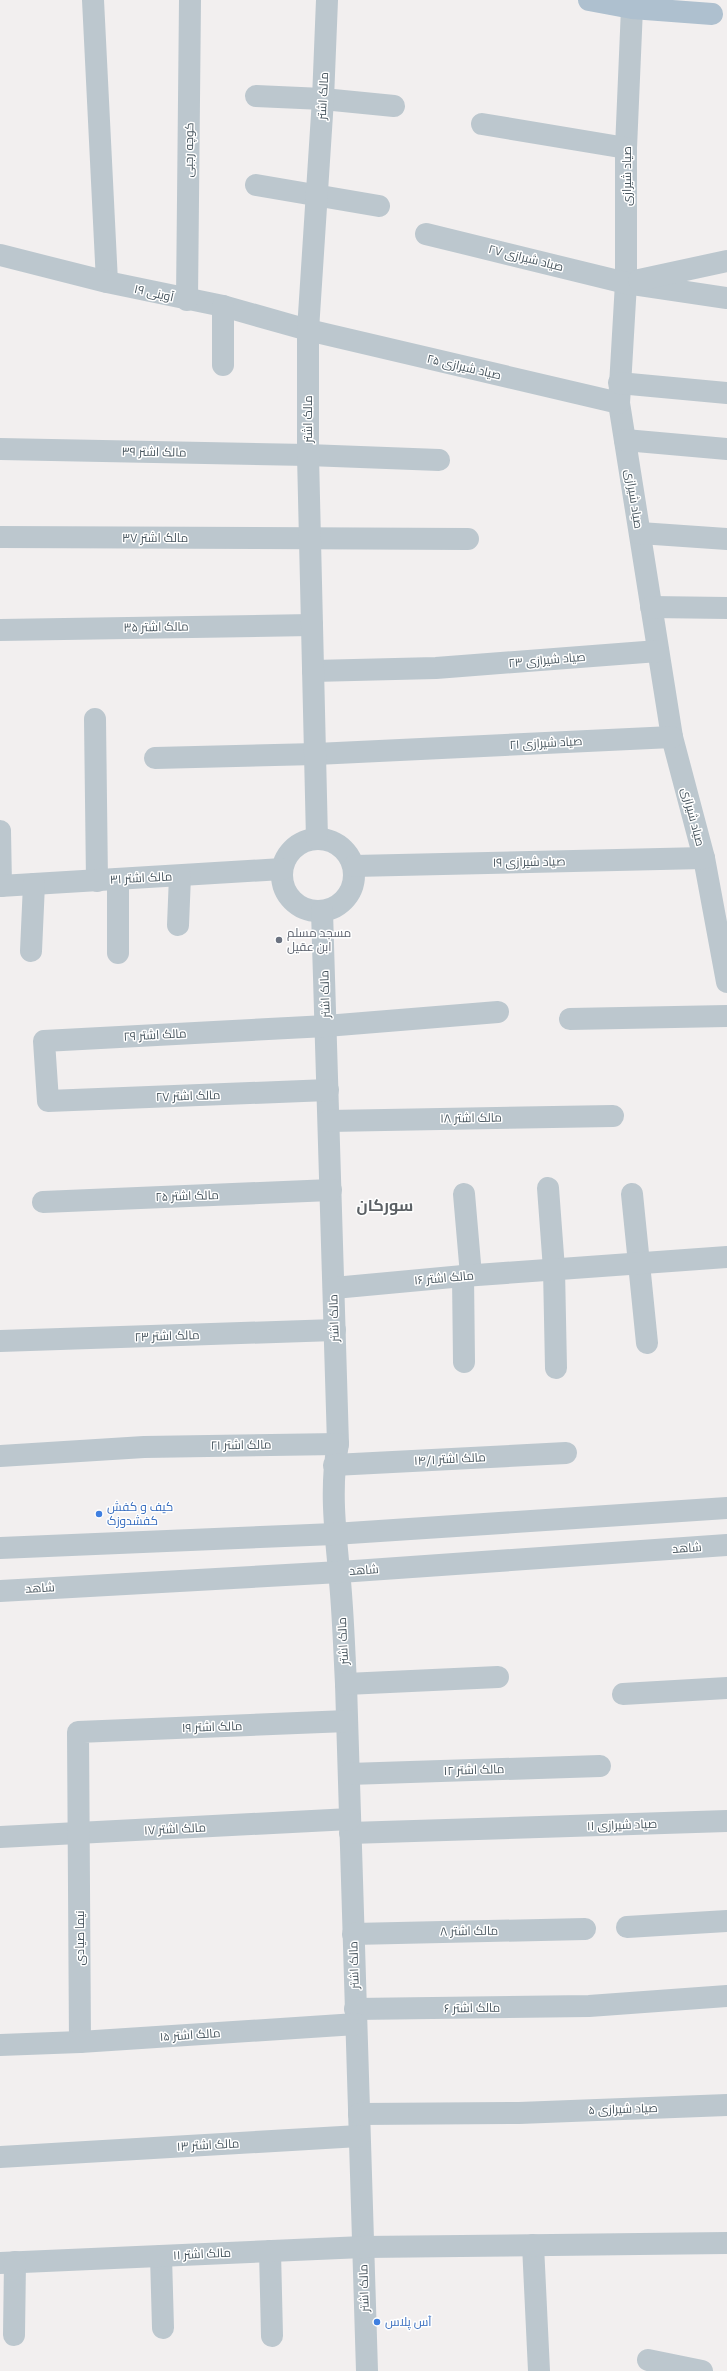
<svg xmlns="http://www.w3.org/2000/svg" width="727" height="2371" font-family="'Golos Text',Cairo,sans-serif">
<rect width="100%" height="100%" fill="#f2efef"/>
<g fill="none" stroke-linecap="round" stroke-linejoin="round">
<g stroke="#bcc7ce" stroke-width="22">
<path d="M93 0 107 282"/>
<path d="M632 8 626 148V283L619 403 672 737 704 858 727 982"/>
<path d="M256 96 323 99 394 106"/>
<path d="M482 124 626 148"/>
<path d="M256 185 379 206"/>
<path d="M426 234 626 283 727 298"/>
<path d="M0 255 107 282 223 306 308 330 619 403"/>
<path d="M639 280 727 261"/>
<path d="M187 300 190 0"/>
<path d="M223 365V306"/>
<path d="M619 383 727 393"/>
<path d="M625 440 727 449"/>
<path d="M0 449 308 455 439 460"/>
<path d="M640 533 727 539"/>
<path d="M0 537 468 539"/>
<path d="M651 607 727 608"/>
<path d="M0 630 312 625"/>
<path d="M313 671 436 668 658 651"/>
<path d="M95 719 97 881"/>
<path d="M155 758 316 754 672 737"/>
<path d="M0 831 1 886"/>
<circle cx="318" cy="875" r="36"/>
<path d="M317 839 308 455V330L323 99 327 0"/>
<path d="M354 866 704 858"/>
<path d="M0 886 282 869"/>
<path d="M322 911 338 1444C330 1486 335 1529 339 1571 343 1609 344 1647 346 1684L367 2371"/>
<path d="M178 925 180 876"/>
<path d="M31 951 34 884"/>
<path d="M118 953V879"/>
<path d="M570 1019 727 1016"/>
<path d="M328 1090 48 1101 44 1041 326 1026 498 1012"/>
<path d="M329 1121 613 1116"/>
<path d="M548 1188 554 1269 556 1368"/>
<path d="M464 1194 471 1275"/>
<path d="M632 1194 647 1343"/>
<path d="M43 1202 331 1190"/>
<path d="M463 1276 464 1362"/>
<path d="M334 1288 463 1276 727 1257"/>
<path d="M0 1341 335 1330"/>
<path d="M0 1456 144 1447 338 1444"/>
<path d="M334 1465 566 1453"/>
<path d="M0 1548 334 1534 727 1508"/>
<path d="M0 1591 340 1572 727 1545"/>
<path d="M346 1684 498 1677"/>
<path d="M623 1694 727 1688"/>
<path d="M349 1774 600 1766"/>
<path d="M350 1833 727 1821"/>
<path d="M0 1837 350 1819"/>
<path d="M627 1927 727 1921"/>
<path d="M353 1934 585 1929"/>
<path d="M355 2009 589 2006 727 1996"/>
<path d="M80 2042 78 1732 347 1721"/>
<path d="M0 2045 80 2042 356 2024"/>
<path d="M359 2114 519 2113 727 2105"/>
<path d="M0 2157 359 2136"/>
<path d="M533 2245 539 2371"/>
<path d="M270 2251 272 2336"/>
<path d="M161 2256 163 2328"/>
<path d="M0 2263 363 2247 727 2243"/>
<path d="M14 2335 15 2262"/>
<path d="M648 2360 702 2371"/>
</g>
<path stroke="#aec0cf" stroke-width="22" d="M589 0 632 8 712 14"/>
</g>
<circle fill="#6b7280" stroke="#fff" stroke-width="1.5" cx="279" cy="940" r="4"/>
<g fill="#3f7fe0" stroke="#fff" stroke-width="1.5">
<circle cx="99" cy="1514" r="4"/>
<circle cx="377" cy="2322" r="4"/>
</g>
<g text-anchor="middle" stroke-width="3" stroke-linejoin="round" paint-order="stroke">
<g font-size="12" fill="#46545d" stroke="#fff">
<text transform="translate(323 96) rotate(-87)" y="4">مالک اشتر</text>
<text transform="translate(189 150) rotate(-89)" y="4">کوچه رجبی</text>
<text transform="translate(627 176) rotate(-90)" y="4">صیاد شیرازی</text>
<text transform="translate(526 258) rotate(14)" y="4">صیاد شیرازی ۲۷</text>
<text transform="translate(154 293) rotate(13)" y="4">آوینی ۱۹</text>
<text transform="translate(464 367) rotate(13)" y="4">صیاد شیرازی ۲۵</text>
<text transform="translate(308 419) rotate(-90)" y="4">مالک اشتر</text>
<text transform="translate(154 452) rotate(1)" y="4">مالک اشتر ۳۹</text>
<text transform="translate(634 499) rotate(81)" y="4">صیاد شیرازی</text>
<text x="155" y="542">مالک اشتر ۳۷</text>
<text transform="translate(156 627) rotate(-1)" y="4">مالک اشتر ۳۵</text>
<text transform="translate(547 660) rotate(-5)" y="4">صیاد شیرازی ۲۳</text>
<text transform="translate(546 743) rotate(-3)" y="4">صیاد شیرازی ۲۱</text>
<text transform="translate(693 817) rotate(75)" y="4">صیاد شیرازی</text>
<text transform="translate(529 862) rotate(-1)" y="4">صیاد شیرازی ۱۹</text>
<text transform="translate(141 878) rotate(-3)" y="4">مالک اشتر ۳۱</text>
<text transform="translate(325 994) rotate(-92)" y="4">مالک اشتر</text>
<text transform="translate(155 1035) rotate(-3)" y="4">مالک اشتر ۲۹</text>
<text transform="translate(188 1096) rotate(-2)" y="4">مالک اشتر ۲۷</text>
<text transform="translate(471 1118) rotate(-1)" y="4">مالک اشتر ۱۸</text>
<text transform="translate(187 1196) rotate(-2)" y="4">مالک اشتر ۲۵</text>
<text transform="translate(444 1278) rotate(-5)" y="4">مالک اشتر ۱۶</text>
<text transform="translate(334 1318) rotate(-92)" y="4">مالک اشتر</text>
<text transform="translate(167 1336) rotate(-2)" y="4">مالک اشتر ۲۳</text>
<text transform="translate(241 1445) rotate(-1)" y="4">مالک اشتر ۲۱</text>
<text transform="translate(450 1459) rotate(-3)" y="4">مالک اشتر ۱۴/۱</text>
<text transform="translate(687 1548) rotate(-4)" y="4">شاهد</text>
<text transform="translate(364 1570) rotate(-4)" y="4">شاهد</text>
<text transform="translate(40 1588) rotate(-3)" y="4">شاهد</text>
<text transform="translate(343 1641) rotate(-93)" y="4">مالک اشتر</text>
<text transform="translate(212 1727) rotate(-2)" y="4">مالک اشتر ۱۹</text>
<text transform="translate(474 1770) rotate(-2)" y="4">مالک اشتر ۱۲</text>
<text transform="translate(622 1825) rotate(-2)" y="4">صیاد شیرازی ۱۱</text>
<text transform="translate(175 1829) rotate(-3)" y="4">مالک اشتر ۱۷</text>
<text transform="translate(469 1931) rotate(-1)" y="4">مالک اشتر ۸</text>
<text transform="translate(80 1938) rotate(-90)" y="4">نیما صیادی</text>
<text transform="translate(354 1965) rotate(-92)" y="4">مالک اشتر</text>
<text transform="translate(472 2008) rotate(-1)" y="4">مالک اشتر ۶</text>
<text transform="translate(190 2035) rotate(-4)" y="4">مالک اشتر ۱۵</text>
<text transform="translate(623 2109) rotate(-2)" y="4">صیاد شیرازی ۵</text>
<text transform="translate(208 2145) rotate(-3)" y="4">مالک اشتر ۱۳</text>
<text transform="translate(202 2254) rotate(-3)" y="4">مالک اشتر ۱۱</text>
<text transform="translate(364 2288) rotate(-92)" y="4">مالک اشتر</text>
</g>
<g font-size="12" fill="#5b616d" stroke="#fff" text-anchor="start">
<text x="287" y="937">مسجد مسلم<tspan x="287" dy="14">ابن عقیل</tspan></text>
</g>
<g font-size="12" fill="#366cbe" stroke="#fff" text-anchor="start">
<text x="107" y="1511">کیف و کفش<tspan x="107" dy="14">کفشدوزک</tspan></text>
<text x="385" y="2326">آس پلاس</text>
</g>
<g font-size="16" font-weight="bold" fill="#5b6064" stroke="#fff">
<text x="385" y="1211">سورکان</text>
</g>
</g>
</svg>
